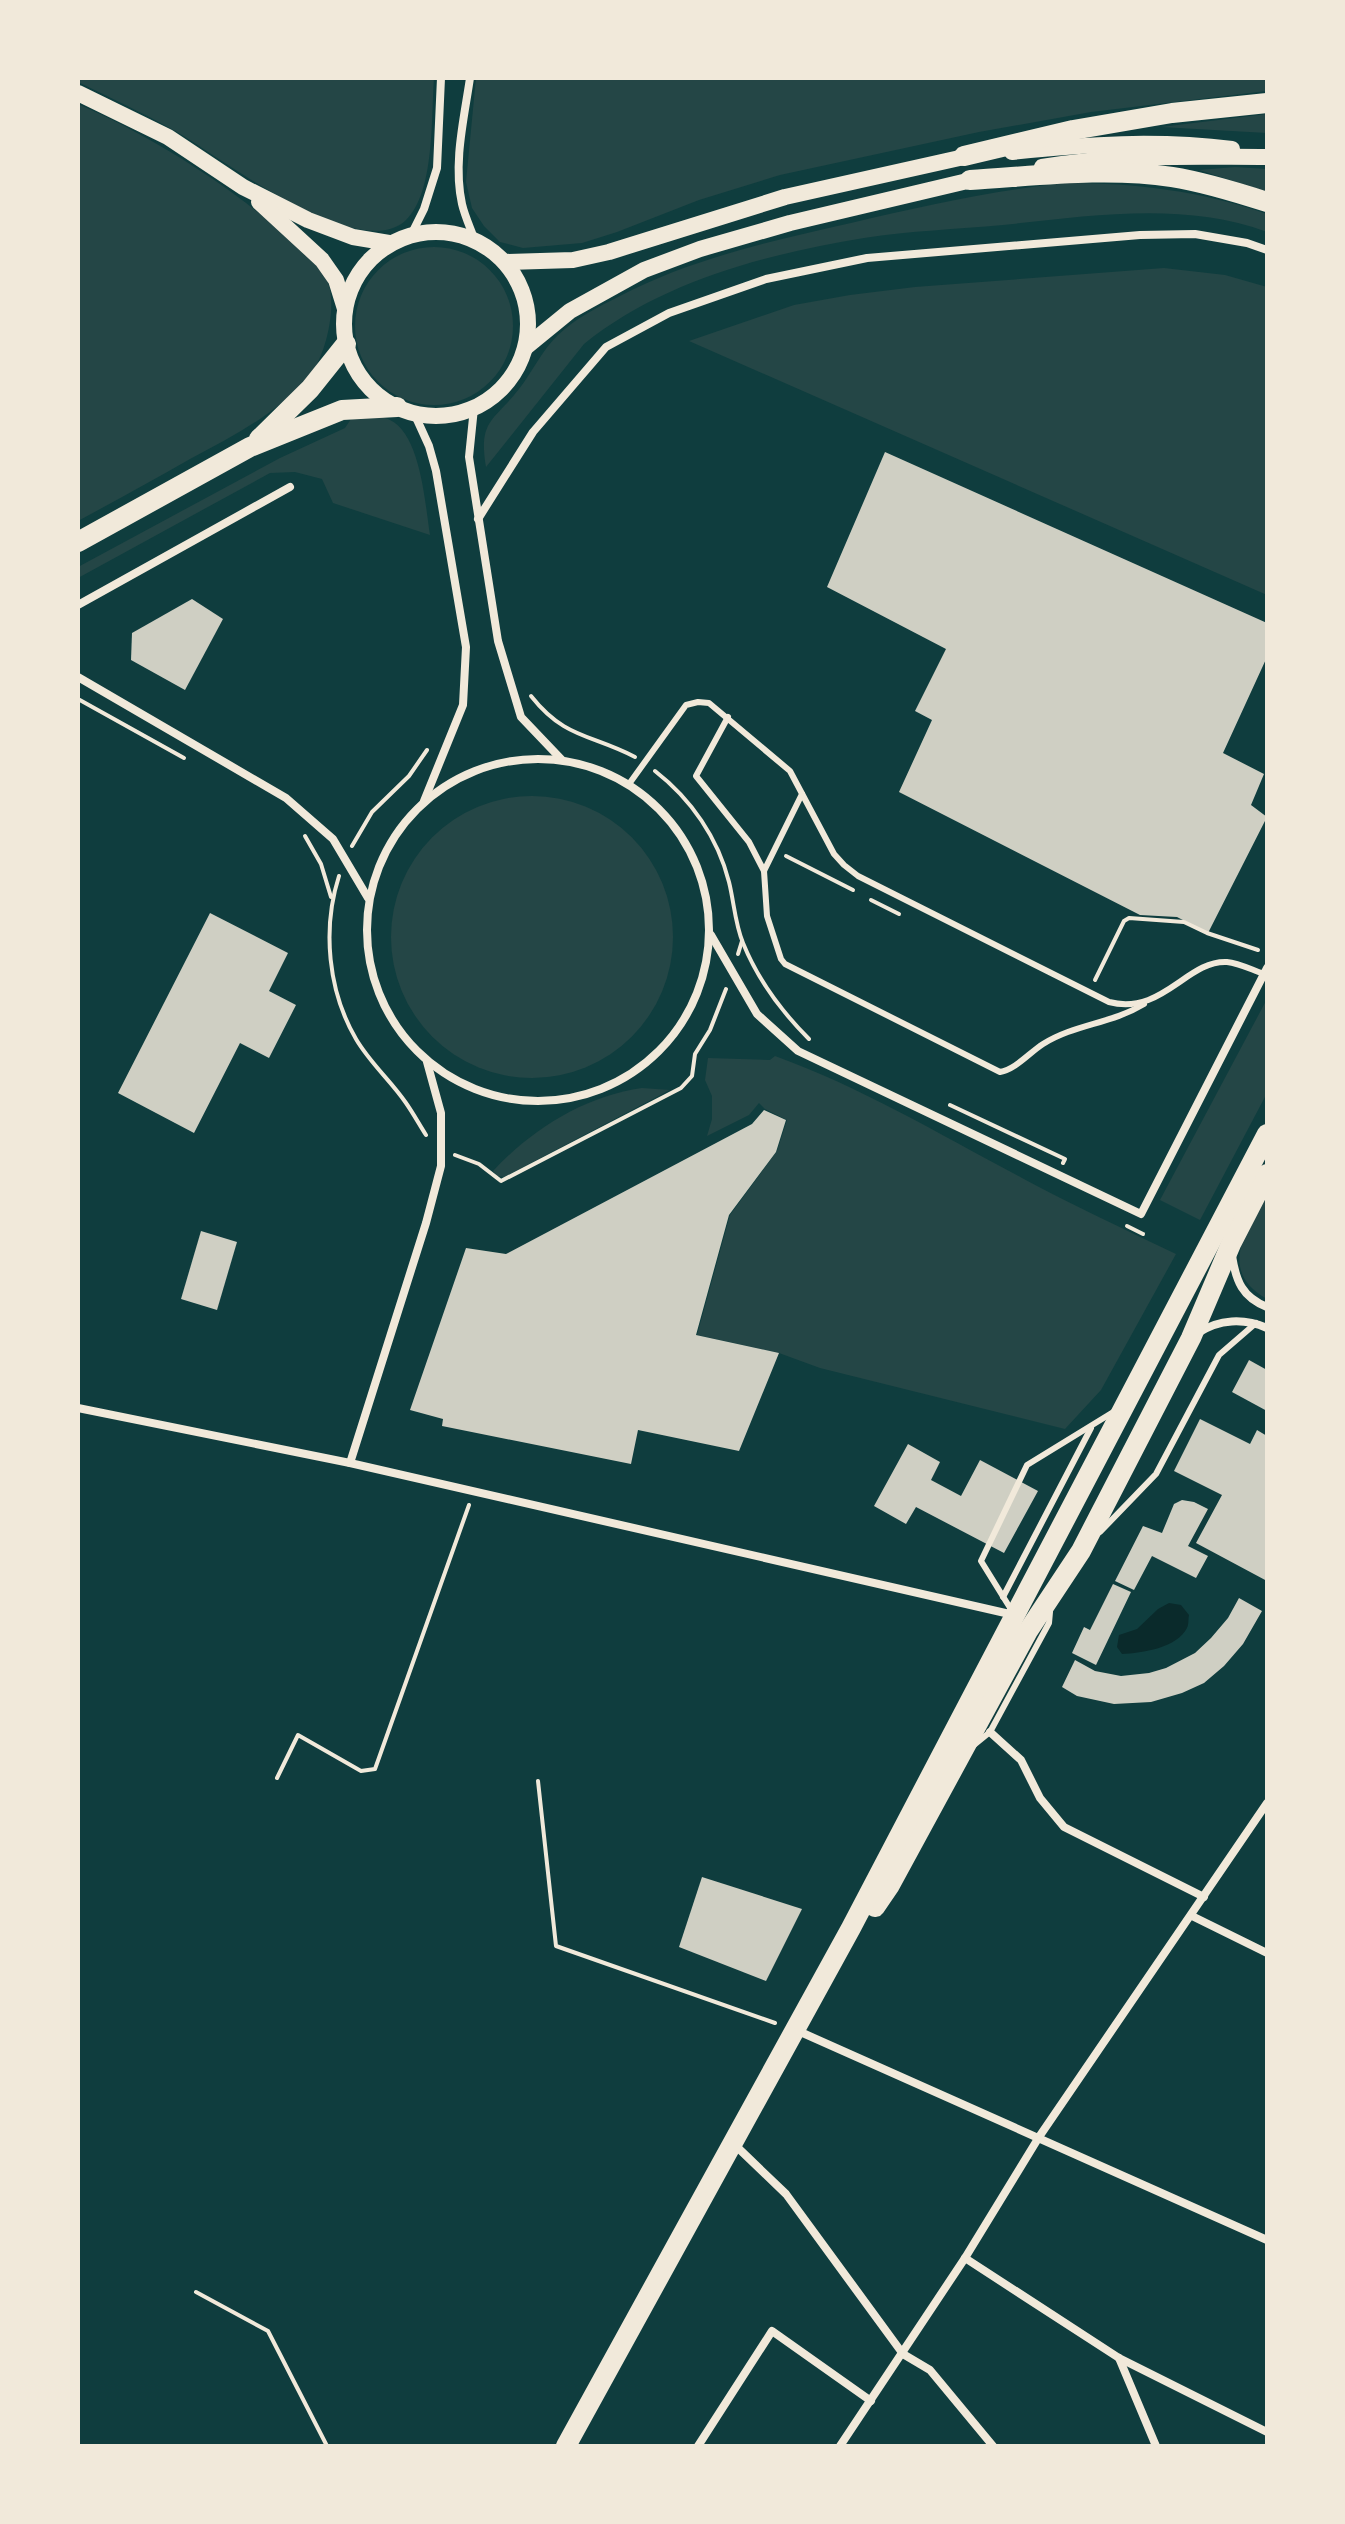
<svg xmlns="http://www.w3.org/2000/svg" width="1345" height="2524" font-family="Signika,sans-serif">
<rect width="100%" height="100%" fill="#0f3d3e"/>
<g fill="#244646">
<path d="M78 78H434C431 117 435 192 406 220 359 265 220 157 177 132 145 114 111 98 78 82Z"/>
<path d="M476 78H1267V91L1091 112 979 132 780 175 699 200 617 232 582 243 523 248 500 242 484 226 472 208 466 182Z"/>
<path d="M78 104C152 136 234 188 293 242 304 253 318 264 326 278 339 301 326 357 309 376 277 414 233 436 190 459 153 480 115 501 78 521Z"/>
<path d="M1267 114V133L1161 127Z"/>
<path d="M1235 167 1267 169V192L1199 170Z"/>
<path d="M1067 183C1136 183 1201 191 1267 214V232C1183 201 1090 216 1003 225 957 229 910 231 864 238 767 254 662 281 584 344L486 467C478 420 494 421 519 389 533 371 542 350 558 335 576 318 598 307 620 296 693 258 772 241 851 223 923 206 994 190 1067 183Z"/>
<circle cx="434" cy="326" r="79"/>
<path d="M1164 268 1225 275 1267 287V595L689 341 794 305 850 295 915 287Z"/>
<path d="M353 416C365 416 379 414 390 420 421 435 425 504 430 535L333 503 322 479 295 472 270 473 78 578V567L280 458 345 428Z"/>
<circle cx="532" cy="937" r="141"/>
<path d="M1267 999V1093L1200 1220 1160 1200Z"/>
<path d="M775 1056C861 1087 941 1135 1022 1178 1072 1205 1124 1229 1176 1254L1101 1390 1065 1429 820 1368 779 1353 697 1335 730 1215 777 1151 787 1120 765 1109 759 1103 749 1115 707 1136 712 1119V1096L705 1080 708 1058 770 1060Z"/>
<path d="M642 1088 670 1090 504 1177 497 1176 493 1171C532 1129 585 1096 642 1088Z"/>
<path d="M1267 1190V1299C1216 1270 1248 1230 1267 1190Z"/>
</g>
<path fill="#0a2a2b" d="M1169 1603 1181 1605 1189 1615C1188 1620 1189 1624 1187 1628 1177 1648 1142 1653 1122 1654L1117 1647 1119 1635 1137 1629 1158 1609Z"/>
<g fill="#cfcfc3">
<path d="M885 452 1267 623V657L1223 753 1264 774 1251 805 1267 817 1208 933 1177 917 1140 915 899 792 932 720 915 711 946 649 827 587Z"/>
<path d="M192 599 223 619 185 690 131 660 132 633Z"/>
<path d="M210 913 288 953 269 991 296 1005 269 1058 240 1043 194 1133 118 1093Z"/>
<path d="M764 1110 786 1120 776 1152 729 1215 696 1335 779 1353 739 1451 638 1430 631 1464 442 1426 443 1419 410 1410 466 1248 506 1254 752 1124Z"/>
<path d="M201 1231 237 1242 217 1310 181 1299Z"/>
<path d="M1249 1360 1267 1370V1411L1232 1392Z"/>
<path d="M1200 1419 1250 1444 1257 1430 1267 1436V1581L1196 1543 1222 1495 1174 1471Z"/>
<path d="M908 1444 940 1462 931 1480 961 1496 980 1460 1038 1491 1004 1553 916 1507 906 1524 874 1506Z"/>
<path d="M1182 1500 1194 1502 1208 1509 1188 1546 1208 1556 1196 1578 1152 1556 1134 1590 1115 1581 1143 1526 1162 1533 1174 1504Z"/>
<path d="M1113 1584 1131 1592 1096 1665 1072 1653 1084 1627 1090 1630Z"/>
<path d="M1239 1598 1262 1611 1243 1644 1224 1666 1204 1683 1182 1693 1151 1702 1114 1704 1077 1696 1062 1687 1075 1660 1095 1671 1121 1676 1149 1673 1166 1668 1195 1653 1211 1638 1228 1618Z"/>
<path d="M702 1877 802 1909 766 1981 679 1947Z"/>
</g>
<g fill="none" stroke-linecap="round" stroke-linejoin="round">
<g stroke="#f1e9da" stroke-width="4">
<path d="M531 696C565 739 591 734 635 757"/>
<path d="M78 699 184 758"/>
<path d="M655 771C691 799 718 838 729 882 734 902 735 924 743 943 758 980 780 1010 809 1039"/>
<path d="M305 836 321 864 331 897"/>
<path d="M352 846 372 812 409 776 427 750"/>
<path d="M786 856 853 890"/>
<path d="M339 876C322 929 328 991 356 1039 370 1063 391 1081 406 1103 413 1113 419 1124 426 1135"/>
<path d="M871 900 899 914"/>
<path d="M738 954 742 941"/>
<path d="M1095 980 1124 921 1129 918 1184 922 1207 933 1258 950"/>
<path d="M950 1105 1065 1159 1063 1163"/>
<path d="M455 1155 479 1164 501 1181 681 1088 692 1076 695 1054 710 1030 726 989"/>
<path d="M1127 1226 1143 1234"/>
<path d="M277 1778 298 1735 361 1771 375 1769 469 1505"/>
<path d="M538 1781 556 1946 775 2023"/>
<path d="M196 2292 268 2331 327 2446"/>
</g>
<g stroke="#f1e9da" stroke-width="6">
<path d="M728 717 696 776 749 842 764 871"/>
<path d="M629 784 686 705 698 702 709 703 790 771 834 854 844 865 858 876 1109 1002C1162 1016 1187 960 1227 962 1239 963 1252 970 1264 974"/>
<path d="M802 794 764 871 767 916 781 959 785 964 1000 1072C1016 1069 1029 1053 1043 1044 1075 1024 1111 1024 1144 1004"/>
<path d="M1100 1532 1156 1474 1219 1355 1256 1323"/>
<path d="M1003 1597 1091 1428"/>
<path d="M1012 1611 981 1561 1027 1465 1115 1411"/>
<path d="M974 1745 990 1732 1049 1623 1050 1612"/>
</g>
<g stroke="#f1e9da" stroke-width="8">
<path d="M470 78C464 119 453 163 462 204 465 217 471 229 475 241"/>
<path d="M411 235 424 209 437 168 441 78"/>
<path d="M474 408 469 457 498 641 521 717 562 760"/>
<path d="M414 413 429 446 436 471 466 647 463 705 424 801"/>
<path d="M478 519 533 432 606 347 669 313 766 279 867 258 1140 235 1195 234 1247 243 1267 250"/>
<path d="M78 605 290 487"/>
<path d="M78 677 286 798 333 839 368 898"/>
<circle cx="538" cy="930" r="171"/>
<path d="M711 935 757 1014 798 1051 1141 1214 1267 968"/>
<path d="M1232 1256C1236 1281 1242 1297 1267 1307"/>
<path d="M1198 1333C1219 1319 1244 1318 1267 1328"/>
<path d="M78 1408 350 1463 1014 1615"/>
<path d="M350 1463 426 1223 441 1166V1113L427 1062"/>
<path d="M990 1732 1021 1760 1040 1798 1064 1827 1204 1897"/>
<path d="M1192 1916 1267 1953"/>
<path d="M796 2030 1267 2240"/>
<path d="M735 2145 786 2194 903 2354 930 2370 993 2446"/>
<path d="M965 2258 1119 2358 1267 2432"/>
<path d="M1119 2358 1156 2446"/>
<path d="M698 2446 772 2331 871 2401"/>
<path d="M840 2446 965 2258 1039 2137 1267 1803"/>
</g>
<g stroke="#f1e9da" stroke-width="16">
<path d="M78 93 168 137 243 187 308 220 353 237 389 243"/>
<path d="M1012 152C1086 144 1159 140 1232 149"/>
<path d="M1042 167C1117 154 1192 157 1267 157"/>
<path d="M259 202 322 260 336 280 345 309"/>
<circle cx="436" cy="324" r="92"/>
<path d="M505 262 573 260 609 252 785 197 973 155"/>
<path d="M526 347 570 311 644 270 700 249 790 223 980 178"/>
</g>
<g stroke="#f1e9da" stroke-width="20">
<path d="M964 156 1073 130 1172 113 1267 103"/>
<path d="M970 180C1037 176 1105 167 1172 177 1204 182 1236 192 1267 202"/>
<path d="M875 1907 890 1885 1028 1631 1081 1551 1191 1338 1231 1244 1267 1174"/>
<path d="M566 2446 851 1928 1267 1134"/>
</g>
<g stroke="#f1e9da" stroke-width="20">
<path d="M259 439 310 389 346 344"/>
<path d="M78 542 250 447 342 410 397 407"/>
</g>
</g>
<rect width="1345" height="2524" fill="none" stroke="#f1e9da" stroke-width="160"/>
</svg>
